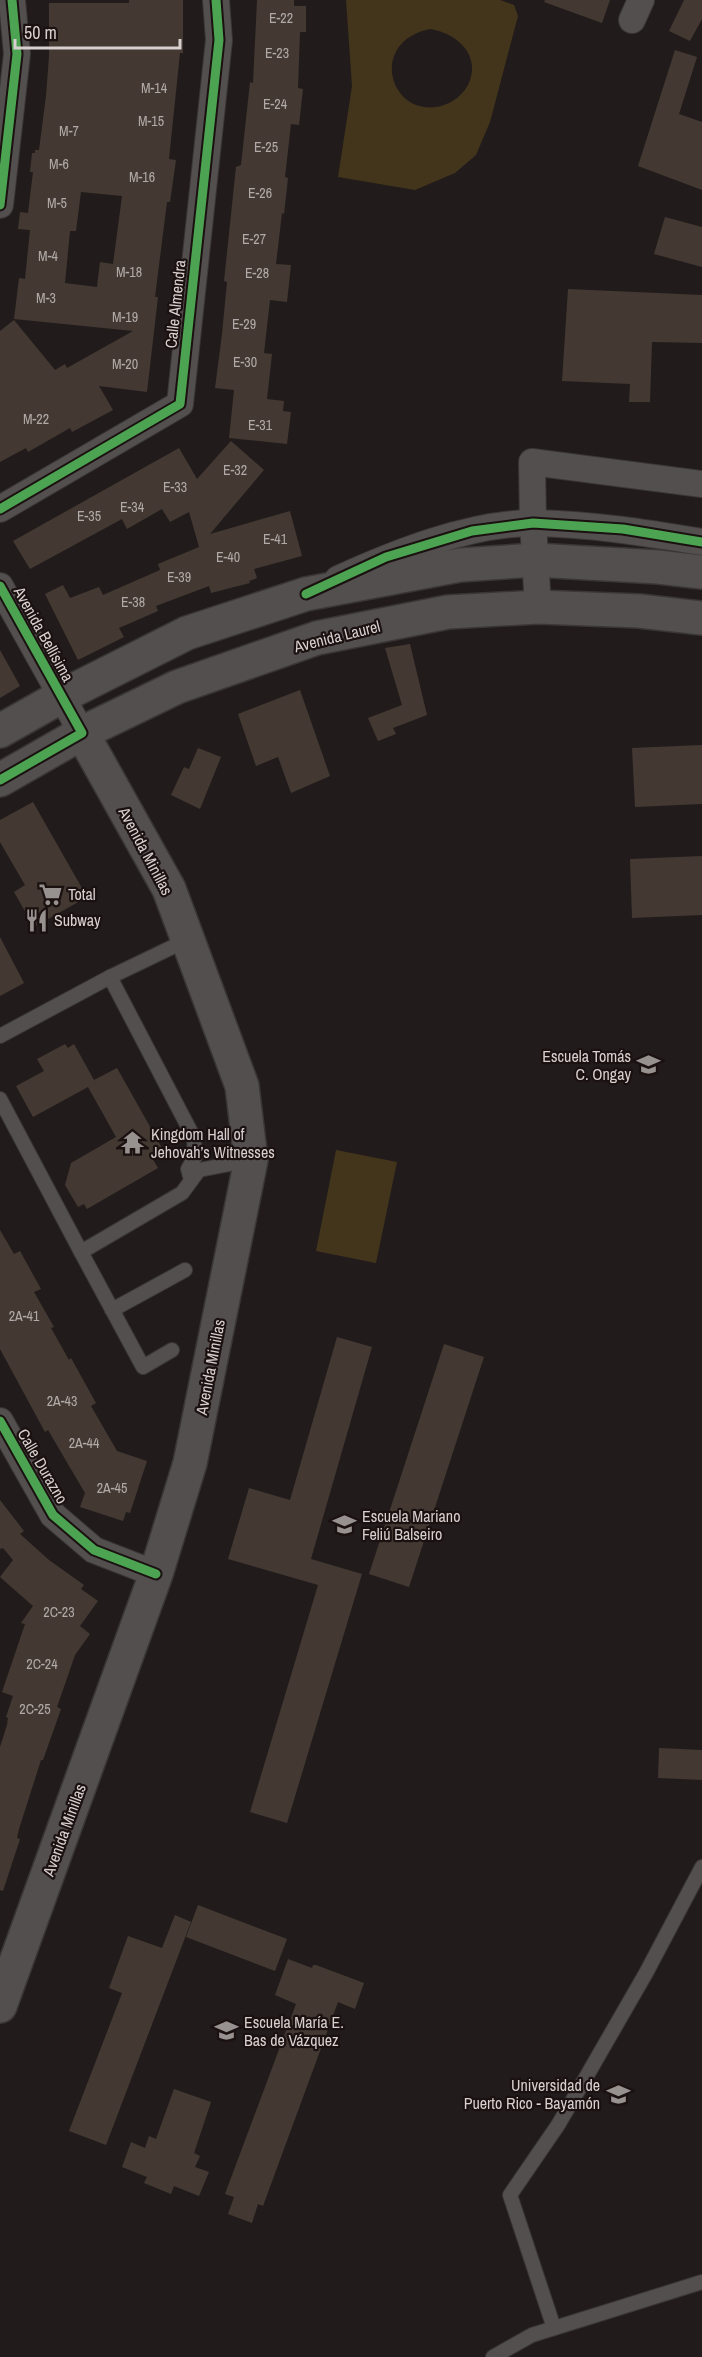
<svg xmlns="http://www.w3.org/2000/svg" width="702" height="2357" font-family="'Archivo Narrow',sans-serif">
<rect width="100%" height="100%" fill="#211c1b"/>
<g fill="#43351b" fill-rule="evenodd">
<path d="M346 0H500L514 5 518 16 490 122 476 155 455 173 415 190 338 177 352 86ZM430 29C456 33 481 54 469 83 464 94 453 103 441 106 390 119 367 42 430 29Z"/>
<path d="M336 1150 397 1162 376 1263 316 1251Z"/>
</g>
<g fill="#433932" fill-rule="evenodd">
<path d="M129 0H183V53H180L169 159 176 160 170 202H167L155 297H158L147 392 99 386 113 410 72 432 70 428 28 452 26 448 0 462V331L14 320 55 370 65 364 67 368 133 331 14 319 19 278 25 279 30 230 18 229 20 212 28 213 33 172H30L32 153H35V150H39L46 96 49 56V3H129ZM81 192 122 196 113 264 100 262 97 287 65 283 70 231H76Z"/>
<path d="M257 0H294V6H306V32H300L298 88 303 89 299 125 291 124 285 177 288 178 284 214 282 213 276 264 291 265 287 302 270 300 264 353 272 354 267 399 284 401 283 411 291 412 287 444 229 438 234 390 215 388 222 334 227 282 224 281 236 167 241 165 250 82 253 83Z"/>
<path d="M545 0H610L602 23 544 2Z"/>
<path d="M684 0H702V19L690 41 669 31Z"/>
<path d="M675 50 697 57 679 114 702 122V190L638 166Z"/>
<path d="M665 217 702 227V267L654 254Z"/>
<path d="M568 289 702 295V343L652 342 650 402H629L630 384 562 381Z"/>
<path d="M231 441 264 470 210 534 290 511 302 556 254 569 257 578 249 581 250 583 211 593 209 586 156 606 158 611 119 628 124 637 78 660 45 594 63 585 70 598 99 587 103 595 160 570 158 564 199 547 189 512 170 522 162 509 127 529 122 519 30 569 13 541 179 448 197 479Z"/>
<path d="M410 644 427 715 393 728 396 734 378 741 368 718 402 705 385 648Z"/>
<path d="M0 650 20 686 0 698Z"/>
<path d="M300 690 330 776 291 793 278 757 256 766 238 714Z"/>
<path d="M702 745V804L635 807 632 748Z"/>
<path d="M198 748 221 757 200 809 171 795 184 767 189 769Z"/>
<path d="M33 802 87 897 34 927 14 892 25 885 0 842V820Z"/>
<path d="M702 856V915L632 918 630 859Z"/>
<path d="M0 937 24 983 0 996Z"/>
<path d="M65 1044 68 1048 74 1044 94 1080 117 1068 162 1148 161 1150 162 1152 152 1158 158 1168 87 1209 84 1204 78 1207 65 1185 71 1163 116 1137 88 1087 33 1117 16 1086 44 1071 37 1059Z"/>
<path d="M0 1230 14 1254 20 1251 41 1289 34 1292 54 1327 51 1328 69 1360 71 1358 96 1403 91 1406 117 1451 147 1461 130 1513 126 1512 123 1521 80 1507 85 1493 48 1430 45 1432 0 1349Z"/>
<path d="M337 1337 372 1347 311 1559 362 1574 287 1823 250 1812 318 1585 228 1559 249 1488 290 1500Z"/>
<path d="M444 1344 484 1357 409 1587 369 1574Z"/>
<path d="M0 1500 24 1531 20 1534 49 1560 84 1585 81 1589 98 1601 80 1626 90 1634 75 1655 57 1707 61 1709 43 1760H41L19 1829 17 1838 20 1839 3 1891 0 1890V1747L7 1725 8 1718 6 1717 13 1696 2 1692 25 1624 21 1623 33 1606 0 1577 13 1560 3 1548 0 1549Z"/>
<path d="M659 1748 702 1750V1780L658 1778Z"/>
<path d="M198 1905 287 1939 275 1971 186 1937Z"/>
<path d="M175 1915 191 1922 106 2145 69 2131 122 1993 109 1988 128 1936 162 1948Z"/>
<path d="M288 1959 312 1968 313 1965H316L364 1983 355 2009 338 2002 263 2206 258 2204 252 2223 228 2214 234 2197 225 2194 296 2004 275 1995Z"/>
<path d="M174 2089 211 2102 194 2153 200 2156 195 2167 209 2172 199 2196 174 2186 171 2194 144 2183 147 2177 122 2167 131 2142 145 2148 149 2136 156 2139Z"/>
</g>
<g fill="none" stroke-linecap="round" stroke-linejoin="round">
<defs>
<g id="lane">
<path d="M110 977 194 1138 195 1157 188 1169 191 1180"/>
<path d="M0 1036 110 977 187 940"/>
<path d="M0 1099 81 1252 182 1193 199 1170 251 1160"/>
<path d="M81 1252 143 1367 172 1350"/>
<path d="M112 1310 185 1270"/>
<path d="M554 2328 510 2195 558 2125 585 2079 646 1973 702 1867"/>
<path d="M493 2357 532 2335 702 2282"/>
</g>
<g id="street">
<path d="M632 20 641 0"/>
<path d="M0 205 17 54 12 0"/>
<path d="M0 509 180 404 219 40 216 0"/>
<path d="M338 579C395 553 470 523 534 523 591 524 647 533 702 542"/>
<path d="M0 586 82 733"/>
<path d="M538 607 533 523 532 462 702 484"/>
<path d="M0 1421 53 1515 94 1550 156 1574"/>
</g>
<g id="secondary">
<path d="M0 731 62 696 187 633 306 594 460 565 535 560 658 567 702 572"/>
<path d="M0 780 82 733 177 687 317 638 448 612 538 607 639 611 702 618"/>
<path d="M0 2006 156 1574 190 1463 251 1160 242 1086 169 889 82 733"/>
</g>
</defs>
<use href="#lane" stroke="#3b3636" stroke-width="16"/>
<use href="#street" stroke="#3b3636" stroke-width="28"/>
<use href="#secondary" stroke="#3b3636" stroke-width="36"/>
<use href="#lane" stroke="#534f4f" stroke-width="14"/>
<use href="#street" stroke="#534f4f" stroke-width="26"/>
<use href="#secondary" stroke="#534f4f" stroke-width="33"/>
<defs>
<g id="cycleway">
<path d="M0 205 17 54 12 0"/>
<path d="M0 509 180 404 219 40 216 0"/>
<path d="M0 586 82 733 0 780"/>
<path d="M306 594 386 557 472 531 533 523 623 529 702 542"/>
<path d="M0 1421 53 1515 94 1550 156 1574"/>
</g>
</defs>
<use href="#cycleway" stroke="#1a1110" stroke-width="13"/>
<use href="#cycleway" stroke="#4ca352" stroke-width="9"/>
</g>
<defs>
<symbol id="supermarket-bare" viewBox="-9 -9 18 18"><path d="M-6-5.5h2.5l.6 2H6L4.5 2H-2.5L-4.4-4H-6ZM-1.5 3.2a1.3 1.3 0 1 0 .1 0ZM3 3.2a1.3 1.3 0 1 0 .1 0Z" fill="#979190" stroke="#1a1110" stroke-width="2.5" paint-order="stroke"/></symbol>
<symbol id="restaurant-bare" viewBox="-9 -9 18 18"><path d="M-5-6h1v4h1v-4h1v4h1v-4h1v5L-1.5 .5V6h-2V.5L-5-1ZM5-6V6H3V1.5H1.5Q1.5-4 5-6Z" fill="#979190" stroke="#1a1110" stroke-width="2.5" paint-order="stroke"/></symbol>
<symbol id="school-bare" viewBox="-9 -9 18 18"><path d="M0-5L7-2L0 1L-7-2ZM-4 1L0 2.5L4 1V4Q0 6-4 4Z" fill="#979190" stroke="#1a1110" stroke-width="2.5" paint-order="stroke"/></symbol>
<symbol id="temple-bare" viewBox="-9 -9 18 18"><path d="M0-6L5-2H3V0L6.5 2.5H4V6H1.5V3h-3V6H-4V2.5H-6.5L-3 0V-2H-5Z" fill="#979190" stroke="#1a1110" stroke-width="2.5" paint-order="stroke"/></symbol>
<symbol id="university-bare" viewBox="-9 -9 18 18"><path d="M0-5L7-2L0 1L-7-2ZM-4 1L0 2.5L4 1V4Q0 6-4 4Z" fill="#979190" stroke="#1a1110" stroke-width="2.5" paint-order="stroke"/></symbol>
</defs>
<g fill-rule="evenodd">
<use href="#supermarket-bare" x="34" y="878" width="33" height="33"/>
<use href="#restaurant-bare" x="20" y="904" width="33" height="33"/>
<use href="#school-bare" x="632" y="1048" width="33" height="33"/>
<use href="#temple-bare" x="116" y="1126" width="33" height="33"/>
<use href="#school-bare" x="328" y="1508" width="33" height="33"/>
<use href="#school-bare" x="210" y="2014" width="33" height="33"/>
<use href="#university-bare" x="602" y="2078" width="33" height="33"/>
</g>
<g text-anchor="middle" stroke-width="4.5" stroke-linejoin="round" paint-order="stroke">
<g font-size="14" fill="#b2aaa8">
<text x="281" y="23">E-22</text>
<text x="277" y="58">E-23</text>
<text x="154" y="93">M-14</text>
<text x="275" y="109">E-24</text>
<text x="151" y="126">M-15</text>
<text x="69" y="136">M-7</text>
<text x="266" y="152">E-25</text>
<text x="59" y="169">M-6</text>
<text x="142" y="182">M-16</text>
<text x="260" y="198">E-26</text>
<text x="57" y="208">M-5</text>
<text x="254" y="244">E-27</text>
<text x="48" y="261">M-4</text>
<text x="129" y="277">M-18</text>
<text x="257" y="278">E-28</text>
<text x="46" y="303">M-3</text>
<text x="125" y="322">M-19</text>
<text x="244" y="329">E-29</text>
<text x="245" y="367">E-30</text>
<text x="125" y="369">M-20</text>
<text x="36" y="424">M-22</text>
<text x="260" y="430">E-31</text>
<text x="235" y="475">E-32</text>
<text x="175" y="492">E-33</text>
<text x="132" y="512">E-34</text>
<text x="89" y="521">E-35</text>
<text x="275" y="544">E-41</text>
<text x="228" y="562">E-40</text>
<text x="179" y="582">E-39</text>
<text x="133" y="607">E-38</text>
<text x="24" y="1321">2A-41</text>
<text x="62" y="1406">2A-43</text>
<text x="84" y="1448">2A-44</text>
<text x="112" y="1493">2A-45</text>
<text x="59" y="1617">2C-23</text>
<text x="42" y="1669">2C-24</text>
<text x="35" y="1714">2C-25</text>
</g>
<g font-size="16" fill="#d7d0cf" stroke="#1a1110">
<text transform="translate(175 304) rotate(-84)" y="6">Calle Almendra</text>
<text transform="translate(44 634) rotate(61)" y="6">Avenida Bellísima</text>
<text transform="translate(337 636) rotate(-14)" y="6">Avenida Laurel</text>
<text transform="translate(146 851) rotate(62)" y="6">Avenida Minillas</text>
<text transform="translate(210 1367) rotate(-79)" y="6">Avenida Minillas</text>
<text transform="translate(43 1466) rotate(60)" y="6">Calle Durazno</text>
<text transform="translate(64 1830) rotate(-70)" y="6">Avenida Minillas</text>
</g>
<g font-size="16" fill="#d7d0cf" stroke="#1a1110" text-anchor="start">
<text x="68" y="900">Total</text>
<text x="54" y="926">Subway</text>
<text x="631" y="1062" text-anchor="end">Escuela Tomás<tspan x="631" dy="18">C. Ongay</tspan></text>
<text x="151" y="1140">Kingdom Hall of<tspan x="151" dy="18">Jehovah’s Witnesses</tspan></text>
<text x="362" y="1522">Escuela Mariano<tspan x="362" dy="18">Feliú Balseiro</tspan></text>
<text x="244" y="2028">Escuela María E.<tspan x="244" dy="18">Bas de Vázquez</tspan></text>
<text x="600" y="2091" text-anchor="end">Universidad de<tspan x="600" dy="18">Puerto Rico - Bayamón</tspan></text>
</g>
</g>
<path d="M15 39v9h165v-9" fill="none" stroke="#d7d0cf" stroke-width="3"/>
<text x="24" y="39" font-size="18" fill="#d7d0cf" stroke="#1a1110" stroke-width="4.5" paint-order="stroke">50 m</text>
</svg>
